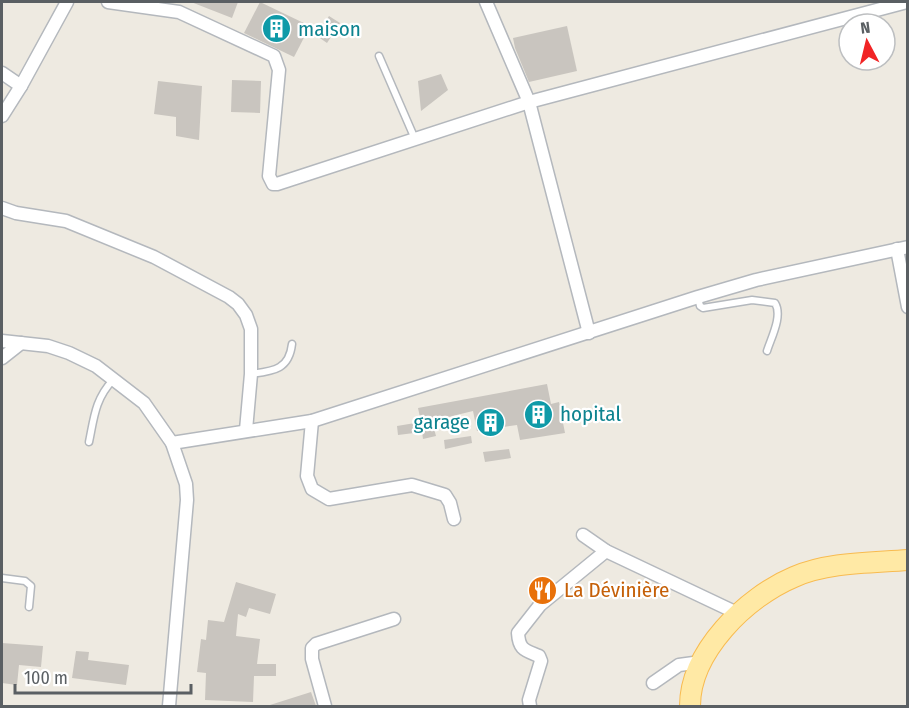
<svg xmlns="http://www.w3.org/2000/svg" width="909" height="708" font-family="'Fira Sans Condensed',sans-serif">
<rect width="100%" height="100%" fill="#eeeae1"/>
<g fill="#c9c5bf">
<path d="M191 2H238L232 18Z"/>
<path d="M260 2 310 26 294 57 244 33Z"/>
<path d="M329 16 340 23 327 43 317 36Z"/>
<path d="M567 26 577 71 529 82 515 48 513 38Z"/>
<path d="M441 74 448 90 421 111 418 81Z"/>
<path d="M232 80 261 81 260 113 231 112Z"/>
<path d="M158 81 202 86 199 140 176 136V117L154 114Z"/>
<path d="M547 384 551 404 559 402 565 433 520 440 517 425 477 431 473 411 432 421 436 436 423 439 422 432 398 435 397 426 421 422 418 408Z"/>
<path d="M471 436 472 443 445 449 444 440Z"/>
<path d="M509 449 511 458 485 462 483 452Z"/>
<path d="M236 582 276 594 270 614 249 608 246 617 238 614 236 636 260 639 257 664H276V676H254L253 702 205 700 206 673 197 672 201 639 206 640 208 620 224 622Z"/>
<path d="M2 643 43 646 41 667 19 665 17 685 2 683Z"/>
<path d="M76 651 89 652 88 660 129 665 126 685 72 678Z"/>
<path d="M311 692 316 706H271L270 705Z"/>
</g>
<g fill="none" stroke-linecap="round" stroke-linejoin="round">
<defs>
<g id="service">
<path d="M379 56 415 139"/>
<path d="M698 297 700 306 703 308 752 300 775 303C783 316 771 338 767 351"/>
<path d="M251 374C273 371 289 370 292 344"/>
<path d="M89 442C94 418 95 399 113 380"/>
<path d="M2 578 25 581 31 586 29 607"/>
</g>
<g id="minor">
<path d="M108 2 179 12 274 56 279 70 269 176 273 184H277L529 102 907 2"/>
<path d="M486 2 529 102 589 333"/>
<path d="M2 73 21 86"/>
<path d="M2 116 21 86 67 2"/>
<path d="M2 208 16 213 66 221 154 257 229 297 238 304 246 315 251 329V374L246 430"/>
<path d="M897 249 908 307"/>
<path d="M2 341 48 346 69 353 96 366 144 403 172 443 186 484 187 500 169 706"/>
<path d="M2 358 21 343"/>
<path d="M312 421 307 476 312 489 329 499 412 485 445 495 450 503 454 519"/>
<path d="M172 443 312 421 698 297 756 280 908 247"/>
<path d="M583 535 606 551 739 614"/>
<path d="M653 683 679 665 701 662"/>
<path d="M325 706 312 659V648L316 644 394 619"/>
<path d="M530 706 529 700 541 661 539 656C525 650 519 650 518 633L540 605 606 551"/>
</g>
<path id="primary" d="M690 706C690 652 746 597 794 577 828 562 871 563 908 560"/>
</defs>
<use href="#service" stroke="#b4b8bd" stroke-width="9"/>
<use href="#minor" stroke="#b4b8bd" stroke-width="15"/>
<use href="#primary" stroke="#f8bb50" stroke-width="22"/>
<use href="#service" stroke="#fff" stroke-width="6"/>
<use href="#minor" stroke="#fff" stroke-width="12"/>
<use href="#primary" stroke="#ffe9a5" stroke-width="20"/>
</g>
<defs>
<symbol id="building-disc" viewBox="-11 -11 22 22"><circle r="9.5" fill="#0f9aa8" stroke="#fff"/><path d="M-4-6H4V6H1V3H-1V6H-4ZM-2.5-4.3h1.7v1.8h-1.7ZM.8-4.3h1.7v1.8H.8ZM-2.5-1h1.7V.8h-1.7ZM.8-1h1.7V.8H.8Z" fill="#fff"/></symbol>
<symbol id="restaurant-disc" viewBox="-11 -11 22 22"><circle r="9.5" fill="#e8710a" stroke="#fff"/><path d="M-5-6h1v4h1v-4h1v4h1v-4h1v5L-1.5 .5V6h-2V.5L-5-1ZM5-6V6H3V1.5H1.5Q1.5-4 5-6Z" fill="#fff"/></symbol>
</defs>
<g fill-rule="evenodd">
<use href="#building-disc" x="260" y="12" width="33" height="33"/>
<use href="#building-disc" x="522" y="398" width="33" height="33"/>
<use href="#building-disc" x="474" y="406" width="33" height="33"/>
<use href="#restaurant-disc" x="526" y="574" width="33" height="33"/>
</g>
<g text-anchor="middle" stroke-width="4.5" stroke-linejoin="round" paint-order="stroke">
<g font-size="21" fill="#0d838f" stroke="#fff" text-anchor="start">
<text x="298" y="36">maison</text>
<text x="560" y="421">hopital</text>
<text x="470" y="429" text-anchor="end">garage</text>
</g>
<g font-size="21" fill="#c56008" stroke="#fff" text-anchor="start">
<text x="564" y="597">La Dévinière</text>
</g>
</g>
<rect width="909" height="708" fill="none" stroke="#5a5f63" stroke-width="6"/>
<g transform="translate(867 42) rotate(353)"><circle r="28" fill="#ffffff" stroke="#bdbfc1" stroke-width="1.5"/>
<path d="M0-4.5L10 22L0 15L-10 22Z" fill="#f12425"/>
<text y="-9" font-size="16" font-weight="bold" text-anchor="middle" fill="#5a5f63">N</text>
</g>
<path d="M15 684v9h176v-9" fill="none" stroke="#5a5f63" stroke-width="3"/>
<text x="24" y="684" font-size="18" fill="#5a5f63" stroke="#ffffff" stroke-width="4.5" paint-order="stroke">100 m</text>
</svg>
